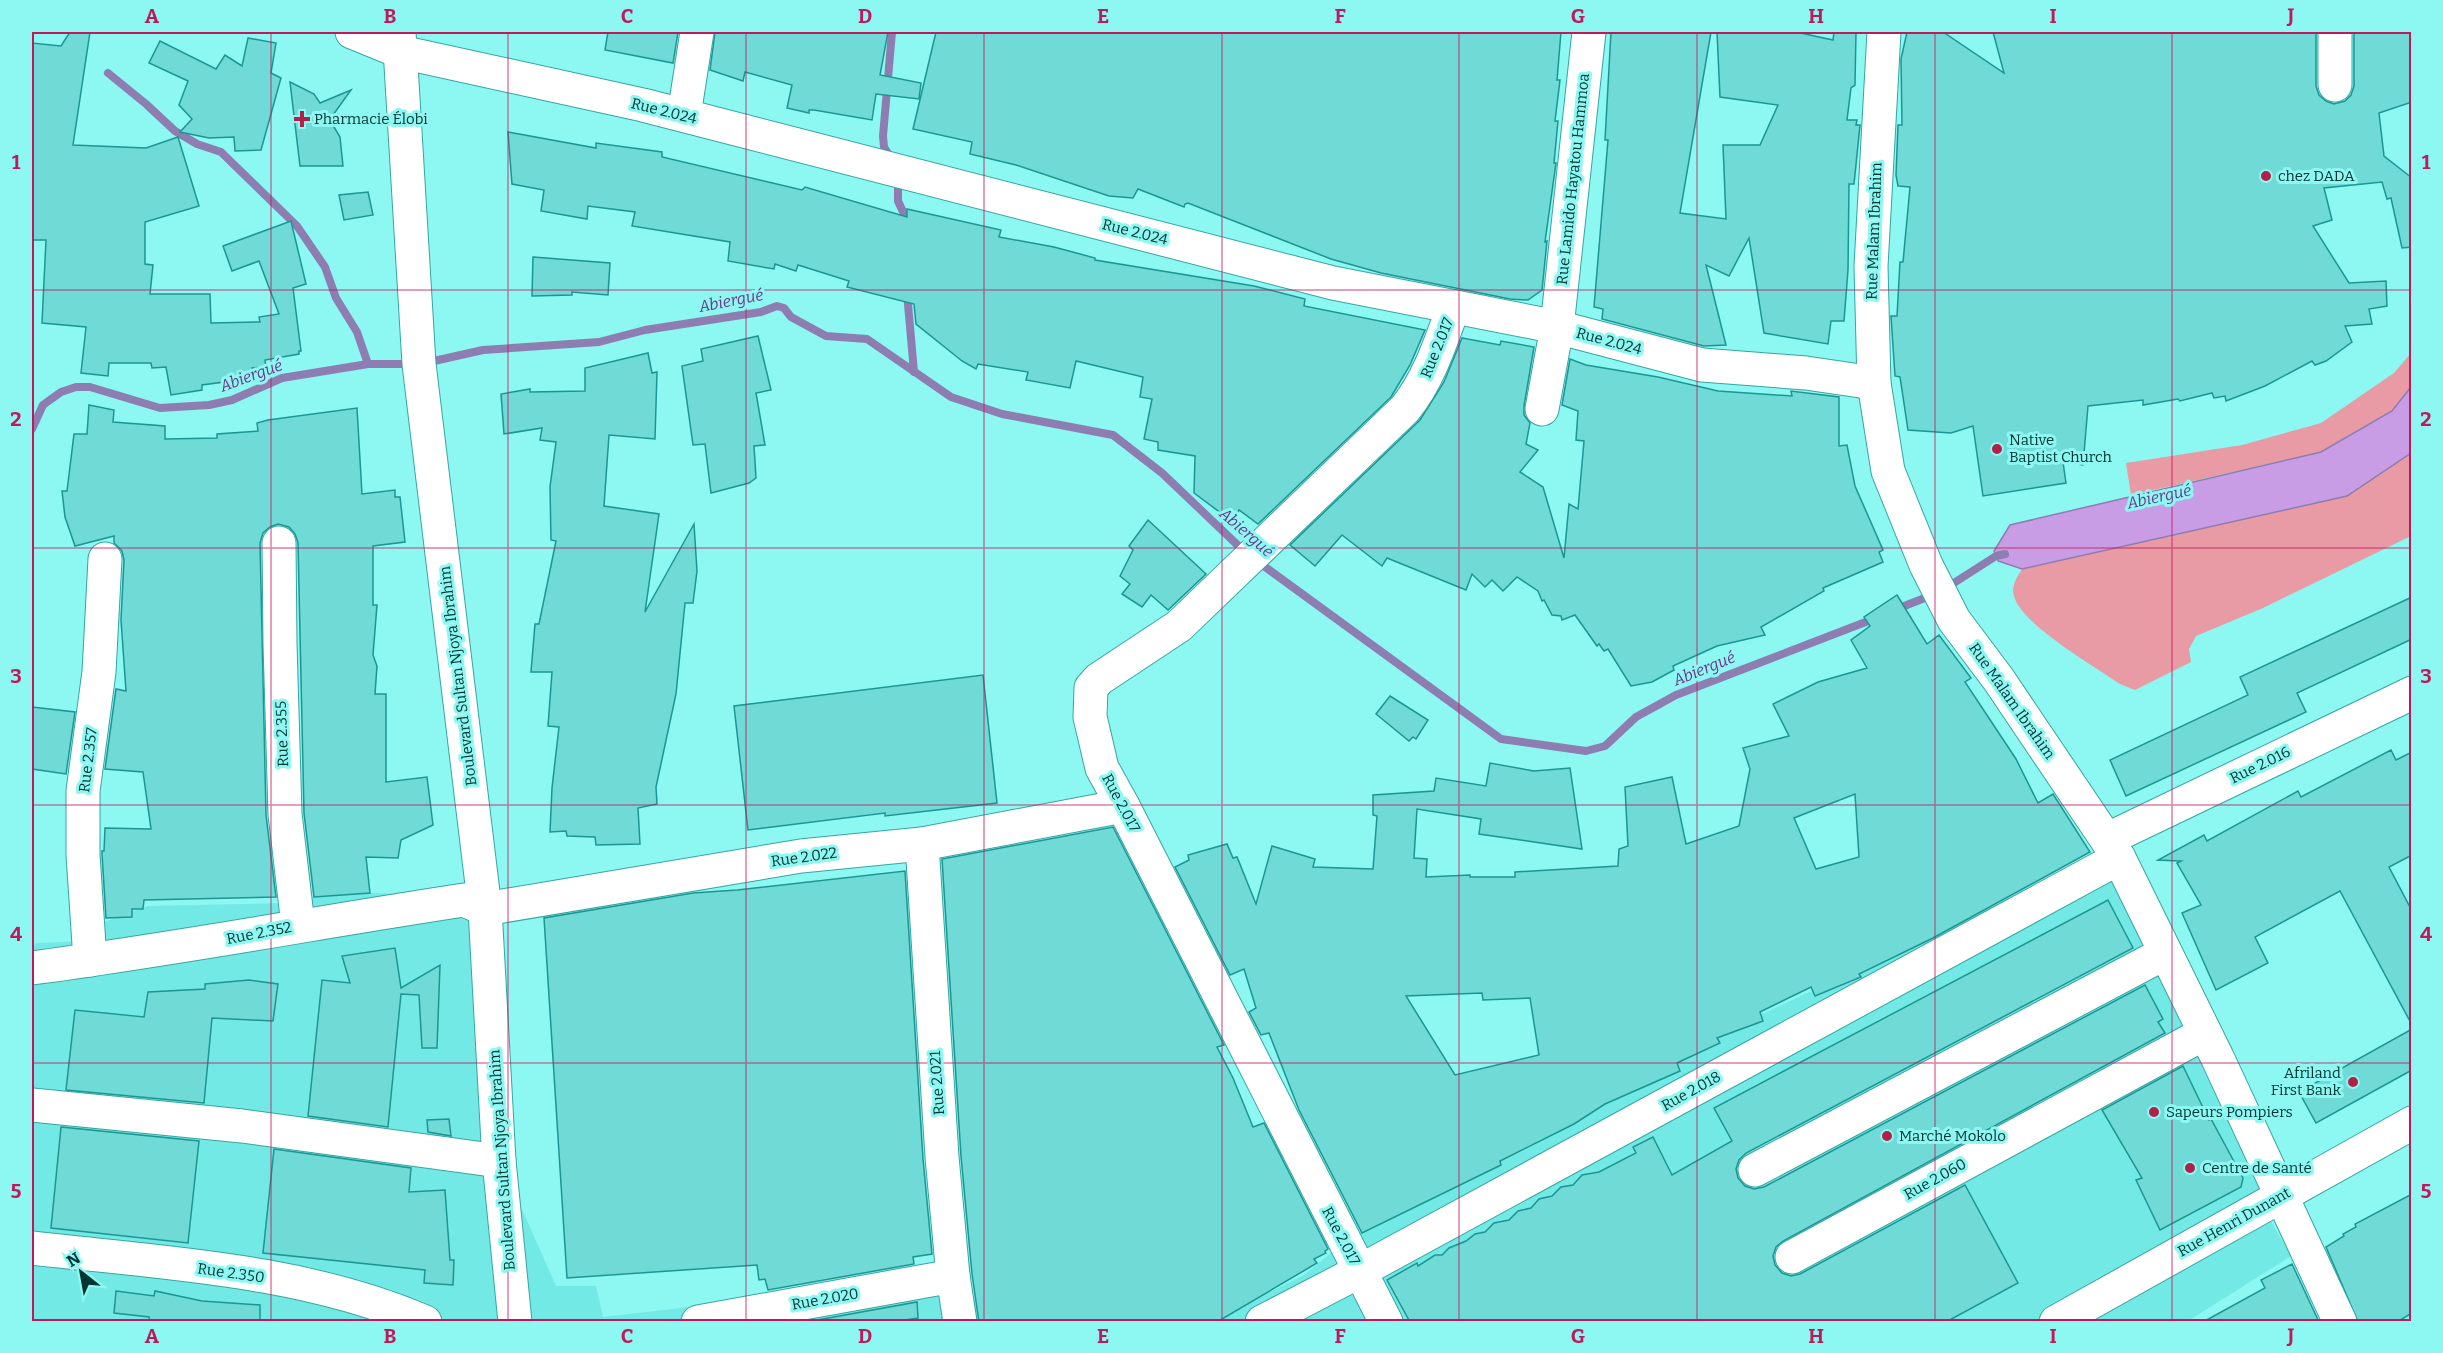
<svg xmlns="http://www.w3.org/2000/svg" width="2443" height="1353" font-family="Bitter,serif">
<rect width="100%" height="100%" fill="#8df7f2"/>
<g fill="#73e9e5">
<path d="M2103 857 2273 1205 2265 1211 2291 1256 2188 1321 1209 1322 1304 1275 1351 1237 1679 1053 2094 859Z"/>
<path d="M370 893 473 895 501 1162 556 1286H596L603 1317 724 1303 965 1264 980 1321 32 1322V948L36 943 85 941 96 925 148 906 285 903 311 897Z"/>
</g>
<g fill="#e89ba4">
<path d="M2411 353V387L2392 411 2321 452 2131 495 2126 463 2242 445 2321 423 2394 373Z"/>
<path d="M2411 453V536L2263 608 2196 636 2189 649 2191 662 2135 690 2120 684C2094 666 2025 626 2015 599 2010 587 2016 579 2022 569L2347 496Z"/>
</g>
<path fill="#c99ce6" stroke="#8d7db0" stroke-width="1.5" d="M2411 387V453L2347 496 2022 569 1998 561 1994 551 2010 525 2321 452 2392 411Z"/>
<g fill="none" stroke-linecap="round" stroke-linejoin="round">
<g stroke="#8d7db0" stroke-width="8">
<path d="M108 73 146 104 175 131 197 144 221 152 297 226 325 267 336 298 357 332 368 364"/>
<path d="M892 160 884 147 883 136 892 32"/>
<path d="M898 178V201L904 214V226"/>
<path d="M907 293 914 372"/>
<path d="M425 363 483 350 599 342 645 330 761 312 777 306 784 308 791 317 826 336 867 339 951 397 1002 414 1113 435 1162 473 1247 554"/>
<path d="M32 429 43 405 61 392 76 387H90L160 408 209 405 232 400 282 378 368 364H412"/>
<path d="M1257 561 1501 739 1586 751 1605 746 1636 717 1676 695 1876 618"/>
<path d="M1946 588 1996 556 2005 554"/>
<path d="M1894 610 1935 594"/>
</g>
</g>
<g fill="#6fdad6" stroke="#1c9693" stroke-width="1.5" fill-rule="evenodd">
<path d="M70 32H90L73 145 146 148 178 137 199 206 145 222V264L153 265 150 294H210L211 323 260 322 259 317 279 314 259 261 232 271 223 246 291 221 306 284 293 288 301 351H299V354L265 360 266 367 252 368 254 378 202 385V390L171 395 166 367 152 368 151 363H109L108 376 81 373 86 327 42 323 46 240H32V43L61 46Z"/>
<path d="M608 32H678L673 63 605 50Z"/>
<path d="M715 32H888L880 75 921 83 919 99 876 94 872 120 814 110H809V113L787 108 792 85 745 72 743 81 710 70Z"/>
<path d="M936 32H1561L1557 80H1560L1555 121H1558L1554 163H1556L1545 242 1547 241 1542 290 1528 300 1510 299 1381 273 1331 259 1188 203 1185 204 1184 207 1138 189 1133 198 1109 196 1016 165 970 154 972 142 913 129Z"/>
<path d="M1611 32H1711L1680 213 1726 219 1723 145H1760L1778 105 1720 97 1717 32H1796L1833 40 1834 32H1856L1855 85 1851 88 1847 120H1857L1856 125H1860L1854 184H1849L1848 270 1844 321H1831L1828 344 1764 333 1749 238 1729 276 1706 265 1726 345 1704 346 1602 319 1603 309 1594 307 1608 140H1605Z"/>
<path d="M1907 32H1943L2004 73 1993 32H2316V86L2319 95 2326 101 2334 104 2345 101 2351 95 2354 86V32H2412V102L2379 113 2384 156 2412 178V247L2402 248 2391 198 2387 199 2382 182 2324 188 2332 220 2313 226 2349 283 2386 281 2387 306 2369 309 2372 324 2345 326 2352 342 2326 361 2315 365 2312 361 2265 386 2226 401 2225 396 2214 398 2212 393 2180 401 2178 399 2143 405V400L2088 406 2083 465 2063 462 2066 483 1983 496 1973 426 1951 433 1908 430 1900 377 1895 376 1891 316H1897L1900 262H1903L1910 187 1898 186 1896 175 1898 125H1902L1901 59Z"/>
<path d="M248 38 276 43 271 73 281 78 261 150 235 151 234 137 209 138 180 132 192 119 179 105 188 81 149 63 160 41 216 69 225 55 242 66Z"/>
<path d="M290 82 314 94 320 103 351 90 333 115 337 122 334 127 340 137 343 166H300Z"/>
<path d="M508 132 596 148V143L662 152V157L802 190 805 187 907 217V209L1001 230 999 237 1054 247 1095 258V260L1254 286 1305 299 1304 306 1425 330 1410 365 1391 397 1258 524 1239 510 1233 522 1194 493 1195 456 1158 450V442L1144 439 1152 399 1140 397 1143 377 1076 361 1070 388 1026 380 1028 372 978 364 976 369 962 361 916 324 914 304 847 287 849 281 798 265 796 271 775 264 774 269 728 261 730 242 632 226 635 212 588 206 587 219 541 211 544 190 512 184Z"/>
<path d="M368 192 373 215 344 220 339 195Z"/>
<path d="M533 257 610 263 608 295 572 292V295L532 296Z"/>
<path d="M758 336 771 390 756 393 765 445 754 446 756 478 749 483 711 493 705 444 693 445 682 366 703 361 701 349Z"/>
<path d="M1462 338 1500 345 1501 341 1534 347 1524 406V415L1530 423 1526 444 1538 450 1520 472 1543 487 1564 558 1569 504 1578 509 1584 441 1576 440 1578 411 1562 405 1570 359 1586 365 1658 377 1718 391 1792 396 1791 391 1839 397V446L1847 445 1855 486 1883 550 1879 552 1883 562 1823 588 1824 591 1761 627 1765 635 1717 646 1673 666 1674 670 1652 682 1631 686 1608 649 1604 651 1599 644 1597 646 1575 615 1562 620 1561 616 1552 615 1544 600 1542 601 1538 591 1517 577 1503 591 1492 580 1485 587 1472 574 1466 590 1387 558 1382 566 1342 535 1315 566 1290 545 1420 420 1444 382Z"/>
<path d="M648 353 652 373 657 372 655 439 609 435 604 506 659 514 645 612 694 524 697 571 693 603H685L676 694 656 787 657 804 638 808 640 844 596 845 595 837 567 836 566 831 550 832 552 788 559 727 548 726 552 672H531L535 624H539L556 541 551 540 550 487 556 442 540 440 542 428 504 434 501 394 530 389V392L585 391V368Z"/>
<path d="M89 405 114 410 113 422 165 426V439L217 438V434L258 431 257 423 268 420 357 408 362 494 395 490V497H400L405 542 373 546V605H377L373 655 377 666 375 694H386V782L427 777 433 825 401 840 398 858 366 857 370 893 314 897 304 813 298 543 295 534 289 527 278 524 270 527 263 533 260 543 266 815 276 897 144 900 143 909H132V917L106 918 102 854V851H104L105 828 151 829 143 772 105 769 116 689 126 691 121 620 124 560 122 551 114 543V536L75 546 65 517 62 491H67L74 434H87Z"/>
<path d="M1148 520 1206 574 1168 610 1151 595 1142 607 1122 594 1130 584 1120 576 1133 550 1129 546Z"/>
<path d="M1897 595 1927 644 1939 635 1971 678 1965 682 2016 759 2038 803 2053 794 2090 852 1933 938 1859 974 1861 977 1815 996 1811 987 1760 1012 1763 1021 1717 1038 1720 1043 1677 1063 1680 1071 1605 1104 1574 1124 1500 1161 1501 1165 1362 1233 1299 1110 1269 1033 1261 1035 1249 1012 1256 1008 1244 969 1230 975 1175 867 1189 860 1188 855 1227 844 1233 858 1237 857 1256 904 1272 846 1315 859 1313 867 1373 869 1377 816 1373 815V795L1434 791 1436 778 1486 786 1490 763 1534 771 1570 768 1582 849 1479 834 1481 819 1417 809 1414 858 1427 859 1426 877 1470 875V877H1515V872L1618 866 1619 849 1628 846 1625 787 1672 777 1686 844 1739 826 1750 769 1743 748 1789 736 1773 704 1818 682 1867 668 1851 640 1870 626 1864 617ZM1855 794 1859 857 1816 869 1794 818ZM1482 993 1483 1000 1530 998 1539 1055 1455 1075 1406 996Z"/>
<path d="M2412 597V639L2297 693 2306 712 2126 796 2110 760 2248 695 2240 677Z"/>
<path d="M983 675 997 803 885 816V813L748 830 734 706Z"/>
<path d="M1390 696 1428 720 1416 739 1413 737 1409 741 1376 714Z"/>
<path d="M32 707 75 712 66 774 32 769Z"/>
<path d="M2391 750 2396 760 2412 752V855L2389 867 2412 911V1025L2340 891 2255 937 2268 963 2216 990 2182 913 2201 905 2177 863 2181 861 2158 860 2204 835 2207 841 2298 791 2301 797Z"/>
<path d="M1113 827 1224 1045 1217 1047 1233 1078 1253 1127 1264 1123 1328 1249 1325 1251 1326 1253 1314 1259 1317 1263 1217 1322H979L972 1274 961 1156 942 859Z"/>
<path d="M905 871 923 1159 932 1254 913 1257 914 1264 768 1290 765 1279 759 1280 757 1265 567 1278 544 918 693 893 737 890Z"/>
<path d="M2108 900 2133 948 1746 1153 1739 1160 1736 1169 1738 1178 1745 1186 1754 1189 1764 1187 2145 985 2163 1019 2158 1022 2165 1033 1783 1241 1776 1247 1773 1256 1775 1265 1782 1273 1791 1276 1800 1274 1965 1185 2018 1283 1946 1322H1410L1387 1280 1417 1263 1418 1266 1435 1255H1442L1449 1248 1466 1241 1475 1234 1485 1232 1494 1223 1509 1220 1518 1211 1531 1208 1539 1199 1552 1196 1561 1187 1573 1185 1582 1175 1599 1172 1636 1153 1633 1147 1653 1137 1672 1175 1732 1141 1714 1108Z"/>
<path d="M395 948 401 988 440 965 437 1048H422L419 995 401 994 388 1127 308 1116 322 980 350 983 342 956Z"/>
<path d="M249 980 278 984 273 1021 212 1018 204 1103 66 1090 75 1010 144 1017 148 992 205 989V984Z"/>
<path d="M2412 1029V1070L2316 1123 2299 1092Z"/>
<path d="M2183 1066 2209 1120 2211 1119 2243 1178 2241 1187 2160 1230 2136 1180 2142 1178 2102 1110Z"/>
<path d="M449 1119 451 1136 428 1132 427 1120Z"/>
<path d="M61 1127 199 1141 188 1243 51 1228Z"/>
<path d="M274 1149 411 1168 409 1192 445 1190 450 1260H454L453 1285 424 1283 425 1270 263 1253Z"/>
<path d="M2412 1194V1313L2397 1322H2358L2326 1247 2344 1236 2343 1234 2356 1227 2355 1224Z"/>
<path d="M2292 1264 2319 1322H2203L2265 1288 2261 1280Z"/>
<path d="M116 1291 154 1296 155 1291 202 1301 260 1305V1322H150L149 1317 114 1313Z"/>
<path d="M917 1302 918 1318 892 1322H806Z"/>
</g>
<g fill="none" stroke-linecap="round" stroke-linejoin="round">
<defs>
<g id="minor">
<path d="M352 32 401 52 643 105 1333 283 1557 327 1702 365 1806 373 1874 383"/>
<path d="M399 32 419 364 485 909 499 1161 515 1322"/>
<path d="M1884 32 1871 266 1874 383 1888 471 1926 565 1954 620 1999 680 2119 858 2218 1059 2340 1322"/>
<path d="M2335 85V32"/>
<path d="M684 115 697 32"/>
<path d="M1542 409 1557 327 1589 32"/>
<path d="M279 543 280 644 285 814 298 925"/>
<path d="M2108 839 2412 693"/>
<path d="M922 844 942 1157 953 1276 960 1322"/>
<path d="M90 960 83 855V791L99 672 105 559"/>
<path d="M32 968C176 949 319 922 464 900L485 909 801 856 922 844 1123 806"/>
<path d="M32 1105 242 1126 499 1161"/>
<path d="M1755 1170 2165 953"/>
<path d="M32 1248C162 1263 302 1269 425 1322"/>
<path d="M1792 1257 2205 1033"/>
<path d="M698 1322 953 1276"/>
<path d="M1262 1322 1360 1271 2119 858"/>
<path d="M1386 1322 1123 806 1102 768 1090 717 1091 688 1099 679 1179 626 1405 409C1429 379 1440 344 1453 308"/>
</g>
<path id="major" d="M2056 1322 2412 1123"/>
</defs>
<use href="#minor" stroke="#35a6a3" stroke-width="35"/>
<use href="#major" stroke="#35a6a3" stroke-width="35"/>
<use href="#minor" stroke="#fff" stroke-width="33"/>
<use href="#major" stroke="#fff" stroke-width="33"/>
</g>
<path fill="none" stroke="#c2185b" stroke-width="1.5" stroke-opacity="0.55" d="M271 32V1322M508 32V1322M746 32V1322M984 32V1322M1222 32V1322M1459 32V1322M1697 32V1322M1935 32V1322M2172 32V1322M32 290H2412M32 548H2412M32 805H2412M32 1063H2412"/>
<g fill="#b22048" stroke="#8df7f2" stroke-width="2">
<path d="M299 110h6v6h6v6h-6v6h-6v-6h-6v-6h6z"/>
<circle cx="2266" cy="176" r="6"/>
<circle cx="1997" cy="449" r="6"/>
<circle cx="2353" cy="1082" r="6"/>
<circle cx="2154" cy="1112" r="6"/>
<circle cx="1887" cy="1136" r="6"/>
<circle cx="2190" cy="1168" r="6"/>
</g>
<g text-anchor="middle" stroke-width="6" stroke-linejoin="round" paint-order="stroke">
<g font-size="15" fill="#013432" stroke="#8df7f2">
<text transform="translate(664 111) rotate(14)" y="5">Rue 2.024</text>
<text transform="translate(1573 179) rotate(-84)" y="5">Rue Lamido Hayatou Hammoa</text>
<text transform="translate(1874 231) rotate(-88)" y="5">Rue Malam Ibrahim</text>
<text transform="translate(1135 232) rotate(14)" y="5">Rue 2.024</text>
<text transform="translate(1609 341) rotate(15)" y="5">Rue 2.024</text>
<text transform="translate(1437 348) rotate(-68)" y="5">Rue 2.017</text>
<text transform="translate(458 676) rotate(-97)" y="5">Boulevard Sultan Njoya Ibrahim</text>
<text transform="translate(2012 701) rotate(55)" y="5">Rue Malam Ibrahim</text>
<text transform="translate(282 734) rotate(-92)" y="5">Rue 2.355</text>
<text transform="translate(88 760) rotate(-83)" y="5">Rue 2.357</text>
<text transform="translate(2260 765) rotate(-26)" y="5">Rue 2.016</text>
<text transform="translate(1121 803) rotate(62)" y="5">Rue 2.017</text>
<text transform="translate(804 857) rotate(-8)" y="5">Rue 2.022</text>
<text transform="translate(259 933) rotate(-11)" y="5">Rue 2.352</text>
<text transform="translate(937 1083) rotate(-94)" y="5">Rue 2.021</text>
<text transform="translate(1691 1091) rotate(-29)" y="5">Rue 2.018</text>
<text transform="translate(502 1160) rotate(-94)" y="5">Boulevard Sultan Njoya Ibrahim</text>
<text transform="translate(1935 1179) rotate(-29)" y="5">Rue 2.060</text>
<text transform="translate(2234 1222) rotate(-29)" y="5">Rue Henri Dunant</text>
<text transform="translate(1341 1236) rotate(62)" y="5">Rue 2.017</text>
<text transform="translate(231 1273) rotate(8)" y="5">Rue 2.350</text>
<text transform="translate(825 1299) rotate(-10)" y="5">Rue 2.020</text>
</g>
<g font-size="15" fill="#013432" stroke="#8df7f2" text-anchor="start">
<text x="314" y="124">Pharmacie Élobi</text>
<text x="2278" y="181">chez DADA</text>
<text x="2009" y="445">Native<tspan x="2009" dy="17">Baptist Church</tspan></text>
<text x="2341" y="1078" text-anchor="end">Afriland<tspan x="2341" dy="17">First Bank</tspan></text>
<text x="2166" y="1117">Sapeurs Pompiers</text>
<text x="1899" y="1141">Marché Mokolo</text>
<text x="2202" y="1173">Centre de Santé</text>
</g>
<g font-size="16" font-style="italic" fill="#6c348a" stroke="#8df7f2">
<text transform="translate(731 300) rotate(-11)" y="6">Abiergué</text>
<text transform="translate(251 375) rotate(-20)" y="6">Abiergué</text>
<text transform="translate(2159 496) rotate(-12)" y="6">Abiergué</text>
<text transform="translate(1247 532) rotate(41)" y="6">Abiergué</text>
<text transform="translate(1704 668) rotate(-22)" y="6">Abiergué</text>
</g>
</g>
<rect width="2443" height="1353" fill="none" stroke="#8df7f2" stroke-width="66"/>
<g transform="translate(81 1272) rotate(329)" stroke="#8df7f2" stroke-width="4.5" paint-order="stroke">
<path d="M0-4.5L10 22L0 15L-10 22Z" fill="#013432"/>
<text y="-9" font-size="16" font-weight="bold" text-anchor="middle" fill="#013432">N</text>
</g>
<rect x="33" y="33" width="2377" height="1287" fill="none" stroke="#c2185b" stroke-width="2"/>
<g font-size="20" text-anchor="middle" font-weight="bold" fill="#c2185b">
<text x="152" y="23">A</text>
<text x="390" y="23">B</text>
<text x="627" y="23">C</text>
<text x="865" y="23">D</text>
<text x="1103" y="23">E</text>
<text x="1340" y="23">F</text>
<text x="1578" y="23">G</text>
<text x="1816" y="23">H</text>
<text x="2053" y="23">I</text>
<text x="2291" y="23">J</text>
<text x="16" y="169">1</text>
<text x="2426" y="169">1</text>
<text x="16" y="426">2</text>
<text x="2426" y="426">2</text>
<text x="16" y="683">3</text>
<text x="2426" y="683">3</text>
<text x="16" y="941">4</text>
<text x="2426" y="941">4</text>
<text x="16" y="1198">5</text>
<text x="2426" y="1198">5</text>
<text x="152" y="1343">A</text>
<text x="390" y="1343">B</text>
<text x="627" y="1343">C</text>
<text x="865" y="1343">D</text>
<text x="1103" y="1343">E</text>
<text x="1340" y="1343">F</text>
<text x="1578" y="1343">G</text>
<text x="1816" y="1343">H</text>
<text x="2053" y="1343">I</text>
<text x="2291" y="1343">J</text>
</g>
</svg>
